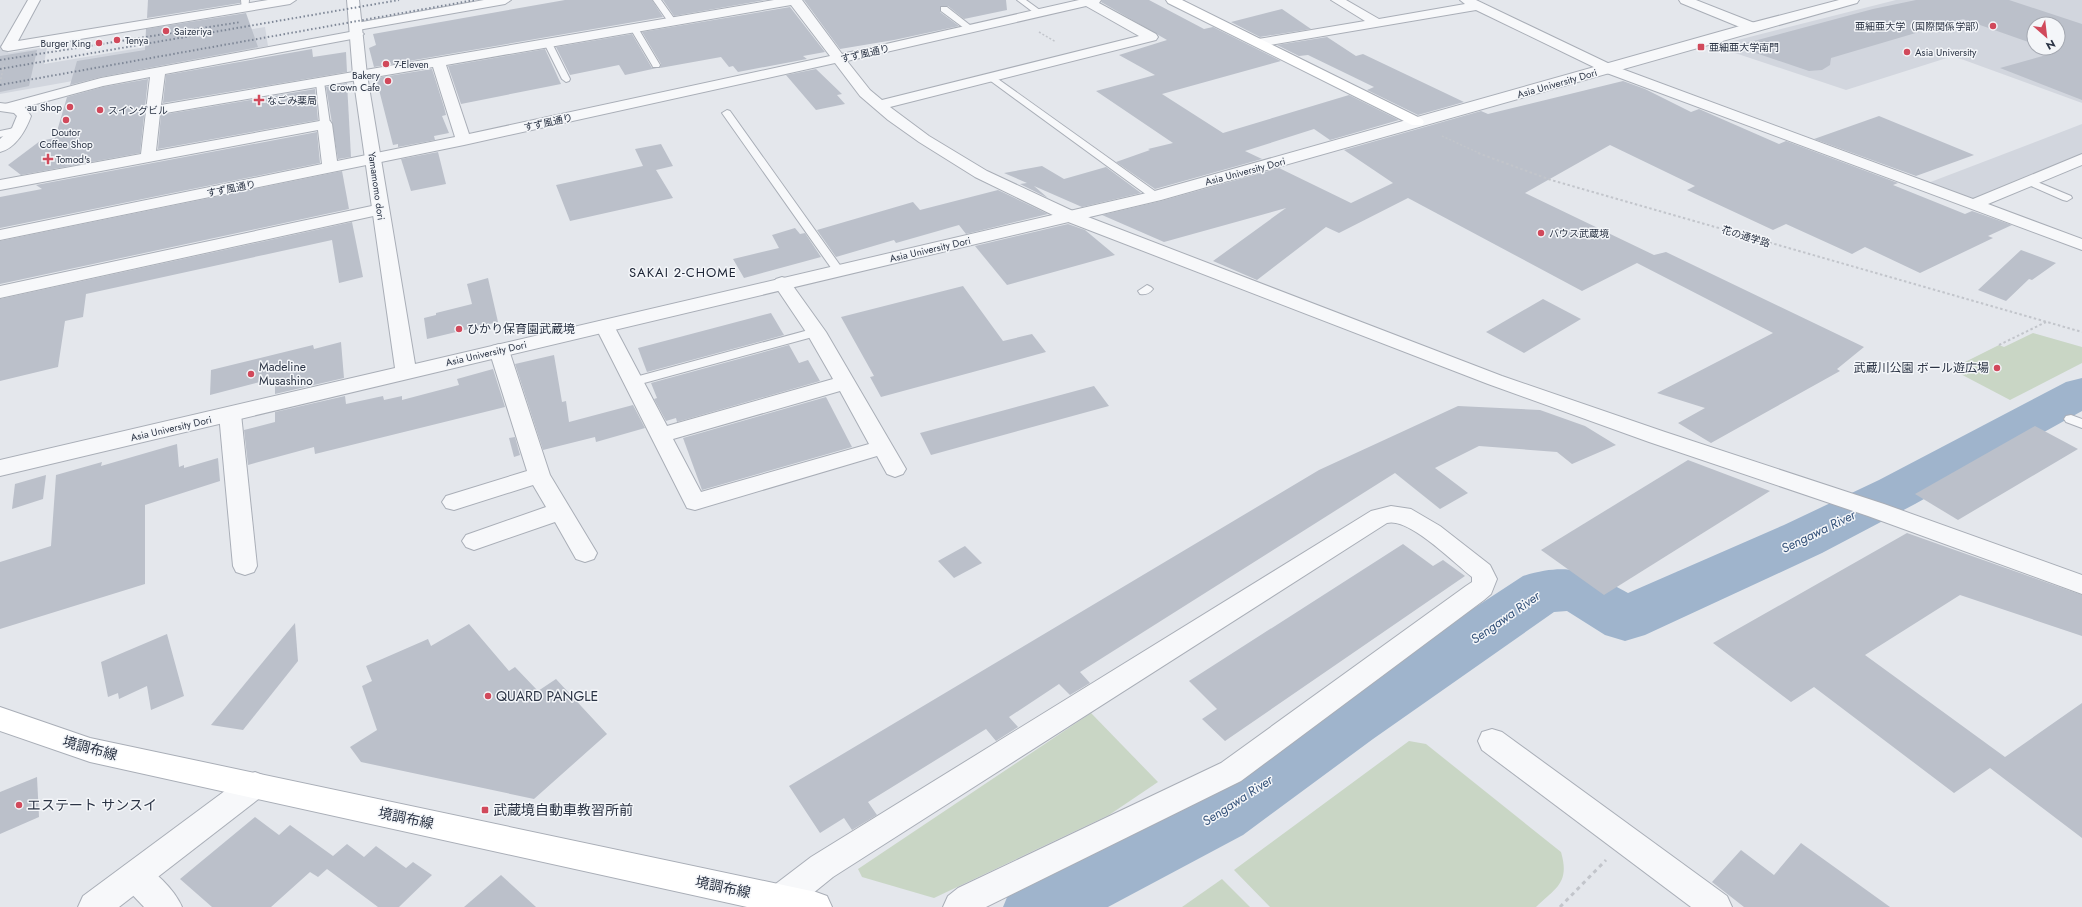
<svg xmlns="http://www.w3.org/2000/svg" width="2082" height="907" font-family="Jost,'Noto Sans JP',sans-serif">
<rect width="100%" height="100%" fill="#e4e7ec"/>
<g fill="#d2d6de" fill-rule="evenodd">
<path d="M1896 0H2082V103L1953 56 1846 90 1714 46ZM2034 24H2058V48H2034Z"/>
<path d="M265 27 268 46 0 94V45L12 43 8 53 47 47 44 64Z"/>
<path d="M2082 124V156L1975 200 1928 183Z"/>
</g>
<g fill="#c9d6c5">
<path d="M2033 333 2082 347V363L2010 400 1951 369 1999 345 2004 347Z"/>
<path d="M1091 713 1158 782 1109 815 934 898 862 877 858 869Z"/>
<path d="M1409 741 1426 744 1561 852C1570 883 1556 888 1536 907H1270L1234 870Z"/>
<path d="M1222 879 1250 907H1182Z"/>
</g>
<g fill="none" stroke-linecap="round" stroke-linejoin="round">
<path fill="#9fb4cc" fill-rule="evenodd" d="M2082 378V411L1915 504 1822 553 1645 635 1625 641 1605 635 1567 611 1554 612 1373 739 1243 835 1108 907H1003L1013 883 1197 793 1329 703 1523 576C1569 562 1588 571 1628 593L1784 525 1879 480 2066 382Z"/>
</g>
<g fill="#bbc0ca">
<path d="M148 0H240V3L147 18Z"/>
<path d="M565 0H652L663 17 374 67 369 48 376 45 373 34Z"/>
<path d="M663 0H765L674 16Z"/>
<path d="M804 0H1006L1007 10 964 19 948 6H941L940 12 959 26 894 40 840 49Z"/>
<path d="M1102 0H1149L1204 29 1213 27 1281 61 1162 94 1223 133 1349 95 1399 120 1330 140 1314 129 1245 151 1262 159 1155 189 1116 162 1150 150 1148 149 1173 143 1096 91 1155 75 1119 55 1167 40 1101 2Z"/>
<path d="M1916 0H2009L2082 24V100L2000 68 2057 52 2046 48H2058V24H2034V44L1963 19 1831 58 1830 65 1822 70 1809 71 1735 46 1873 9Z"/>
<path d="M790 7 825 52 803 56 807 59 738 72 733 66 729 67 721 57 660 68 661 64 642 32Z"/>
<path d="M1282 9 1311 29 1260 37 1231 22Z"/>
<path d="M246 13 258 47 101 77 70 85 77 61 145 50 146 29Z"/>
<path d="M632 34 652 68H657L625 75 619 65 570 75 556 47Z"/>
<path d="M1327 37 1356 56 1363 54 1464 102 1418 115 1367 90 1374 87 1308 55 1299 56 1277 45Z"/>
<path d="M312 49 313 57 346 52 347 72 163 103 166 75Z"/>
<path d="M545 49 561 84 461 104 448 66Z"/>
<path d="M37 50 29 86 0 92V56Z"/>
<path d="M432 69 444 107 446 115 442 116 449 133 434 136 435 140 398 147V144L393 145 376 78Z"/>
<path d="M816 69 842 94 837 95 845 104 816 110 786 75Z"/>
<path d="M148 79 140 153 21 175 8 165 40 141 55 138 67 97 103 87Z"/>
<path d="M1623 81 1645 89 1691 112 1699 109 1779 144 1786 141 1898 183 1893 185 1965 214 1972 211 2012 225 1988 236 1993 238 1920 273 1865 247 1852 254 1786 224 1773 230 1687 190 1695 186 1610 145 1525 193 1654 255 1666 252 1864 347 1837 369 1840 371 1711 443 1678 423 1705 408 1657 393 1773 333 1637 263 1582 291 1408 198 1339 233 1326 227 1257 280 1213 261 1286 208 1164 242 1102 215 1161 201 1279 168 1351 203 1393 183 1344 150 1481 111 1488 114Z"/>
<path d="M347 83 351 157 338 159 326 87Z"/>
<path d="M315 89 318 120 158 149 161 115Z"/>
<path d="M1879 116 1974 155 1916 176 1814 139Z"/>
<path d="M317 132 320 163 0 228V197L42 189 36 185Z"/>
<path d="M661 144 673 166 656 170 673 198 570 221 556 185 643 166 635 149Z"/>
<path d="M438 152 446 184 411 191 401 159Z"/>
<path d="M1042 166 1064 179 1106 167 1141 193 1082 207 1034 186 1048 198 1020 184 1027 183 1004 173Z"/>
<path d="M342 171 349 209 0 284V241Z"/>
<path d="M998 190 1048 214 966 234 959 225 896 243 894 240 836 257 817 230 913 202 920 210Z"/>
<path d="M352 222 363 277 339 283 332 240 86 294 83 317 65 321 58 367 0 381V299Z"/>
<path d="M1068 224 1085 230 1115 255 1007 285 975 246Z"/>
<path d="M795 228 800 234 805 233 821 257 744 278 733 259 779 248 772 235Z"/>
<path d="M2021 250 2056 263 2032 280 2029 279 2006 301 1978 290Z"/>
<path d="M488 278 498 322 427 339 424 318 436 315V313L472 304 467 284Z"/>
<path d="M963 286 1003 341 1032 334 1046 352 881 397 870 377 874 376 841 317Z"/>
<path d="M1543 299 1581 319 1524 353 1486 332Z"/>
<path d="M771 313 784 335 647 372 638 348Z"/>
<path d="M341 342 344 378 275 394V378L210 395 211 370 313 345 314 349Z"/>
<path d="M789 345 799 363 808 360 820 381 677 422 676 418 666 421 654 399 657 398 651 383Z"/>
<path d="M554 355 562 402 566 401 569 422 633 405 645 428 596 442 595 437 543 450 515 364Z"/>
<path d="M493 369 505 407 315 454 314 447 248 465 244 430 275 422V412L345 396 346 404 383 396 384 400 402 396V400L459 385 457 379Z"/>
<path d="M1094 386 1109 406 931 455 920 433Z"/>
<path d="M826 397 852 447 702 490 683 438Z"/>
<path d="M1458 406 1540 410 1585 426 1616 445 1572 464 1557 452 1479 446 1435 468 1468 493 1440 509 1395 473 1080 672 1090 683 1070 695 1059 684 1009 717 1018 727 996 741 986 729 868 802 877 815 852 830 844 818 820 833 789 786 1319 470Z"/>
<path d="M2035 426 2078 449 1958 520 1915 494Z"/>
<path d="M515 437 520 455 514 457 509 438Z"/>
<path d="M177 444 179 467 184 465V468L218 458 220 481 145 505V584L0 629V562L51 546 56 475 102 462 101 466Z"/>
<path d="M1688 460 1770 491 1604 595 1541 550Z"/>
<path d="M46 475 43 499 12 509 15 484Z"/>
<path d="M1907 533 2082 595V636L1960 595 1865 655 2005 757 2082 703V838L1990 768 1954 793 1814 687 1791 702 1713 643Z"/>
<path d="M1403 544 1433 566 1443 560 1465 576 1225 741 1202 719 1217 709 1189 681Z"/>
<path d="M965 546 982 563 954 578 938 561Z"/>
<path d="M295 623 298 661 243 730 211 725Z"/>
<path d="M469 624 509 671 515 667 538 691 556 679 607 734 534 799 361 762 350 747 377 730 362 686 372 681 366 666 428 639 431 646Z"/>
<path d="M167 634 184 696 151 710 147 686 119 699 118 693 108 697 101 662Z"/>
<path d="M37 777 39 817 0 834V792Z"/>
<path d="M255 817 279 835 290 825 333 856 347 844 364 857 376 846 406 868 413 862 432 875 399 907H378L327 869 318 877 310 872 271 907H212L180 879Z"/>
<path d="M1801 843 1890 907H1744L1712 882 1741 850 1774 875Z"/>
<path d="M501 875 536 907H464Z"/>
</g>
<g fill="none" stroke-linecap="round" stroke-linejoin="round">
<defs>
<g id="service">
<path d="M241 0H249L248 10H242Z"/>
<path d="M653 0H661L676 21 675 23H669Z"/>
<path d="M1017 0H1026L1044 13 1037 15Z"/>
<path d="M941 7H947L975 29 968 31 941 11Z"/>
<path d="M631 26 638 28 660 65 659 67H653L652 65 630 28Z"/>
<path d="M548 40 552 43 570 79 569 81 566 82 562 79 544 43Z"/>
<path d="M991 74 1159 194 1160 196 1159 198H1151L988 79 987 77Z"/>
<path d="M320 79 324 82 330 124 325 127 320 124 316 82Z"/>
<path d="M727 110 730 111 842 268 844 270 842 272H834L722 113Z"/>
<path d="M19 127 24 130 22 132 0 137V131Z"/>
<path d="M2028 178 2071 196 2072 198 2067 201 2063 200 2024 183 2023 181Z"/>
<path d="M1147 285 1151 287 1153 289C1149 294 1145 295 1140 294L1138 291Z"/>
<path d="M816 328 822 332 820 335 633 386 626 382 628 379Z"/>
<path d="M2071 415 2082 419V428L2066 422 2064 419 2066 416Z"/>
</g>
<g id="minor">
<path d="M28 0H40L18 41 268 0H296L290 4 8 51 3 50 1 47Z"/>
<path d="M484 0H511L505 4 358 30 364 34 357 38 165 74 161 105 774 0H802L842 54 1079 0H1101L1099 3 1156 34 1158 37 1156 40 890 107 929 136 987 171 1075 212 1502 376 1665 432 1884 504 2082 575V594L1868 516 1649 442 1488 384 1063 220 975 177 919 142 888 120 860 96 835 63 464 145 0 240V230L322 164 318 130 0 190V180L141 154 150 77 103 86 10 111 5 110 3 107 5 104 101 78 355 31 350 27 351 24ZM791 5 830 56 469 134 446 65ZM1086 6 1139 36 882 100 870 90 847 61ZM433 67 455 137 337 161 332 124 330 121 325 120 156 151 160 114Z"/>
<path d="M1331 0H1346L1379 19 1465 4 1460 0H1476L1614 66 1973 199 2082 154V165L1988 204 2082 239V250L1604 72 1476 10 1258 47 1251 43 1258 39 1365 21Z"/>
<path d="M1679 0H1696L1757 24 1758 27 1752 31 1747 30 1681 3Z"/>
<path d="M381 204 387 205 389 209 387 213 0 298V286Z"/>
<path d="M782 277 788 279 826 332 906 469 903 474 895 477 887 474 877 456 695 510 687 508 595 326 598 322 605 320 612 322 667 426 833 379 806 332 773 283 776 279ZM840 391 869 444 701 492 673 439Z"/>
<path d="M499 344 506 346 509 350 550 475 597 553 594 559 585 562 576 559 555 522 474 550 466 547 462 541 466 535 546 507 533 485 454 510 446 508 442 502 446 496 527 471 489 350 492 346Z"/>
<path d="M230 407 237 409 241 414 257 566 254 572 245 575 236 572 233 566 219 414 223 409Z"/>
<path d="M1391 506 1411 509 1440 526 1490 565 1497 579 1491 594 1484 600 1241 781 986 907H943L948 896 958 888 1221 763 1466 586 1472 582V577C1454 563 1409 517 1387 523L833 877 796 907H767L764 900 769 889 811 857 1371 511Z"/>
<path d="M1492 729 1502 732 1727 896 1732 907H1691L1482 750 1478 741 1482 732Z"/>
<path d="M135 861C154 869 174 889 182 907H144L124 886 119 876 124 866Z"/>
</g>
<g id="tertiary">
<path d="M347 0H359L367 75 415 364 1151 192 1747 24 1839 0H1859L1857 3 1161 200 0 476V460L395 368 353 75Z"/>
<path d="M0 103 24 106 31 116C26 130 16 148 0 152V139L12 128 17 116 14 113 0 111Z"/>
<path d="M255 772 265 776 270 785 265 794 119 907H78L83 896 245 776Z"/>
</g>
<g id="secondary">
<path d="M1166 0H1182L1422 119 1424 122 1422 125H1412L1168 3Z"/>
<path d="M0 707 90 738 816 892 827 896 832 907H747L90 762 0 731Z"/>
</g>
</defs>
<use href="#service" stroke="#a9aeb7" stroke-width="2"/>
<use href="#minor" stroke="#a9aeb7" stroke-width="2"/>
<use href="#tertiary" stroke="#a9aeb7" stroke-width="2"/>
<use href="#secondary" stroke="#a9aeb7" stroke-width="2"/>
<g stroke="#c2c5cb" stroke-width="1.5" stroke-dasharray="2 2" stroke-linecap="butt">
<path d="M1039 32 1056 42"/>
<path d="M0 83 4 64"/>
<path d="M1442 136 1481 154"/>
</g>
<g stroke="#c2c5cb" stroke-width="2" stroke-dasharray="2.5 2.5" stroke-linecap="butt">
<path d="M1478 153 1551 180 2082 332"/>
<path d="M1999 345 2046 322"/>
</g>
<path stroke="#c2c5cb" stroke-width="3" stroke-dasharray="4 4" stroke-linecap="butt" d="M1560 907 1606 860"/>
<use href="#service" fill="#f7f8fa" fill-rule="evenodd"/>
<use href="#minor" fill="#f7f8fa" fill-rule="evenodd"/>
<use href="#tertiary" fill="#f7f8fa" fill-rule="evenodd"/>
<use href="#secondary" fill="#fff" fill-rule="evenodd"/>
<g stroke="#7d8696" stroke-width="2" stroke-dasharray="1.5 2.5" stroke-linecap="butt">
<path d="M0 60 241 22"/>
<path d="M0 69 399 0"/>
<path d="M0 85 475 0"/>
</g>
</g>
<g fill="#d1495b" stroke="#f4f6f9" stroke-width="1.5">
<circle cx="1993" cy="26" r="4"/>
<circle cx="166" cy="31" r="4"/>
<circle cx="117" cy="40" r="4"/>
<circle cx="99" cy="43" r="4"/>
<rect x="1697" y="43" width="8" height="8" rx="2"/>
<circle cx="1907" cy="52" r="4"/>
<circle cx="386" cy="64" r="4"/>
<circle cx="388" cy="81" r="4"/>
<path d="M257 94h4v4h4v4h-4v4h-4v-4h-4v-4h4z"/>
<circle cx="70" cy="107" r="4"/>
<circle cx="100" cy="110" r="4"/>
<circle cx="66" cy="120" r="4"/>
<path d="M46 153h4v4h4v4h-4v4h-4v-4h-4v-4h4z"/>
<circle cx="1541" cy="233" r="4"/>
<circle cx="459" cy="329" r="4"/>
<circle cx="1997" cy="368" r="4"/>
<circle cx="251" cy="374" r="4"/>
<circle cx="488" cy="696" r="4"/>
<circle cx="19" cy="805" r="4"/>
<rect x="481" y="806" width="8" height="8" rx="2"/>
</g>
<g text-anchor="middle" stroke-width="3" stroke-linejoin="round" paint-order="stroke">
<g font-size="10" fill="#2b3445" stroke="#f4f6f9" text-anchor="start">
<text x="1985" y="30" text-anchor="end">亜細亜大学（国際関係学部）</text>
<text x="174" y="35">Saizeriya</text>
<text x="125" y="44">Tenya</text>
<text x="91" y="47" text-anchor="end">Burger King</text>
<text x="1709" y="51">亜細亜大学南門</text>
<text x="1915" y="56">Asia University</text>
<text x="394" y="68">7-Eleven</text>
<text x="380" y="79" text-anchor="end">Bakery<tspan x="380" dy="12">Crown Cafe</tspan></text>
<text x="267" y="104">なごみ薬局</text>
<text x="62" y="111" text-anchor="end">au Shop</text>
<text x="108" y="114">スイングビル</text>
<text x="66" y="136" text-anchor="middle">Doutor<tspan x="66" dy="12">Coffee Shop</tspan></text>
<text x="56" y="163">Tomod's</text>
<text x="1549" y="237">バウス武蔵境</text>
</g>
<g font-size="10" fill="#2b3445" stroke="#f4f6f9">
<text transform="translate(865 53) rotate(-13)" y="4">すず風通り</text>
<text transform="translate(1557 83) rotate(-16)" y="4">Asia University Dori</text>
<text transform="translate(548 122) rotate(-12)" y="4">すず風通り</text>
<text transform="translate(1245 171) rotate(-15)" y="4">Asia University Dori</text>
<text transform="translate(377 186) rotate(82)" y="4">Yamamomo dori</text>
<text transform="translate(231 188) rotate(-11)" y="4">すず風通り</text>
<text transform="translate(1746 236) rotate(17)" y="4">花の通学路</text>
<text transform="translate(930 249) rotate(-13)" y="4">Asia University Dori</text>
<text transform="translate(486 353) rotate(-13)" y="4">Asia University Dori</text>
<text transform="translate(171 428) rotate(-13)" y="4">Asia University Dori</text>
</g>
<g font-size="12" fill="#2b3445" stroke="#f4f6f9" text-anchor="start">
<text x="467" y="333">ひかり保育園武蔵境</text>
<text x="259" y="371">Madeline<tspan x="259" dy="14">Musashino</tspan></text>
<text x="1989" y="372" text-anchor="end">武蔵川公園 ボール遊広場</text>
</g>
<g font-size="13" letter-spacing="1" fill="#1d2536" stroke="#f4f6f9">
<text x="683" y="277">SAKAI 2-CHOME</text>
</g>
<g font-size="13" font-style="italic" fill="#34527a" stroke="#f4f6f9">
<text transform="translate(1818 531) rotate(-26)" y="5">Sengawa River</text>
<text transform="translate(1505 617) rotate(-35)" y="5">Sengawa River</text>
<text transform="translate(1237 800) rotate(-33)" y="5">Sengawa River</text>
</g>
<g font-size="14" fill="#2b3445" stroke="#f4f6f9" text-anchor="start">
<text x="496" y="701">QUARD PANGLE</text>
<text x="27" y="810">エステート サンスイ</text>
<text x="493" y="815">武蔵境自動車教習所前</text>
</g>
<g font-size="14" fill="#2b3445" stroke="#f4f6f9">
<text transform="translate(90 748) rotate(15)" y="5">境調布線</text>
<text transform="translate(406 818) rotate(12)" y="5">境調布線</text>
<text transform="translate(723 887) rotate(12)" y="5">境調布線</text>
</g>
</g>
<g transform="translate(2046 36) rotate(152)"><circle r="19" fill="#f4f6f9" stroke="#a4a8b1"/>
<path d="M0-3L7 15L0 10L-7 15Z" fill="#d1495b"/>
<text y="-6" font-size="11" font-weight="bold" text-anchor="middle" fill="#2b3445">N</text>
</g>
</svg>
